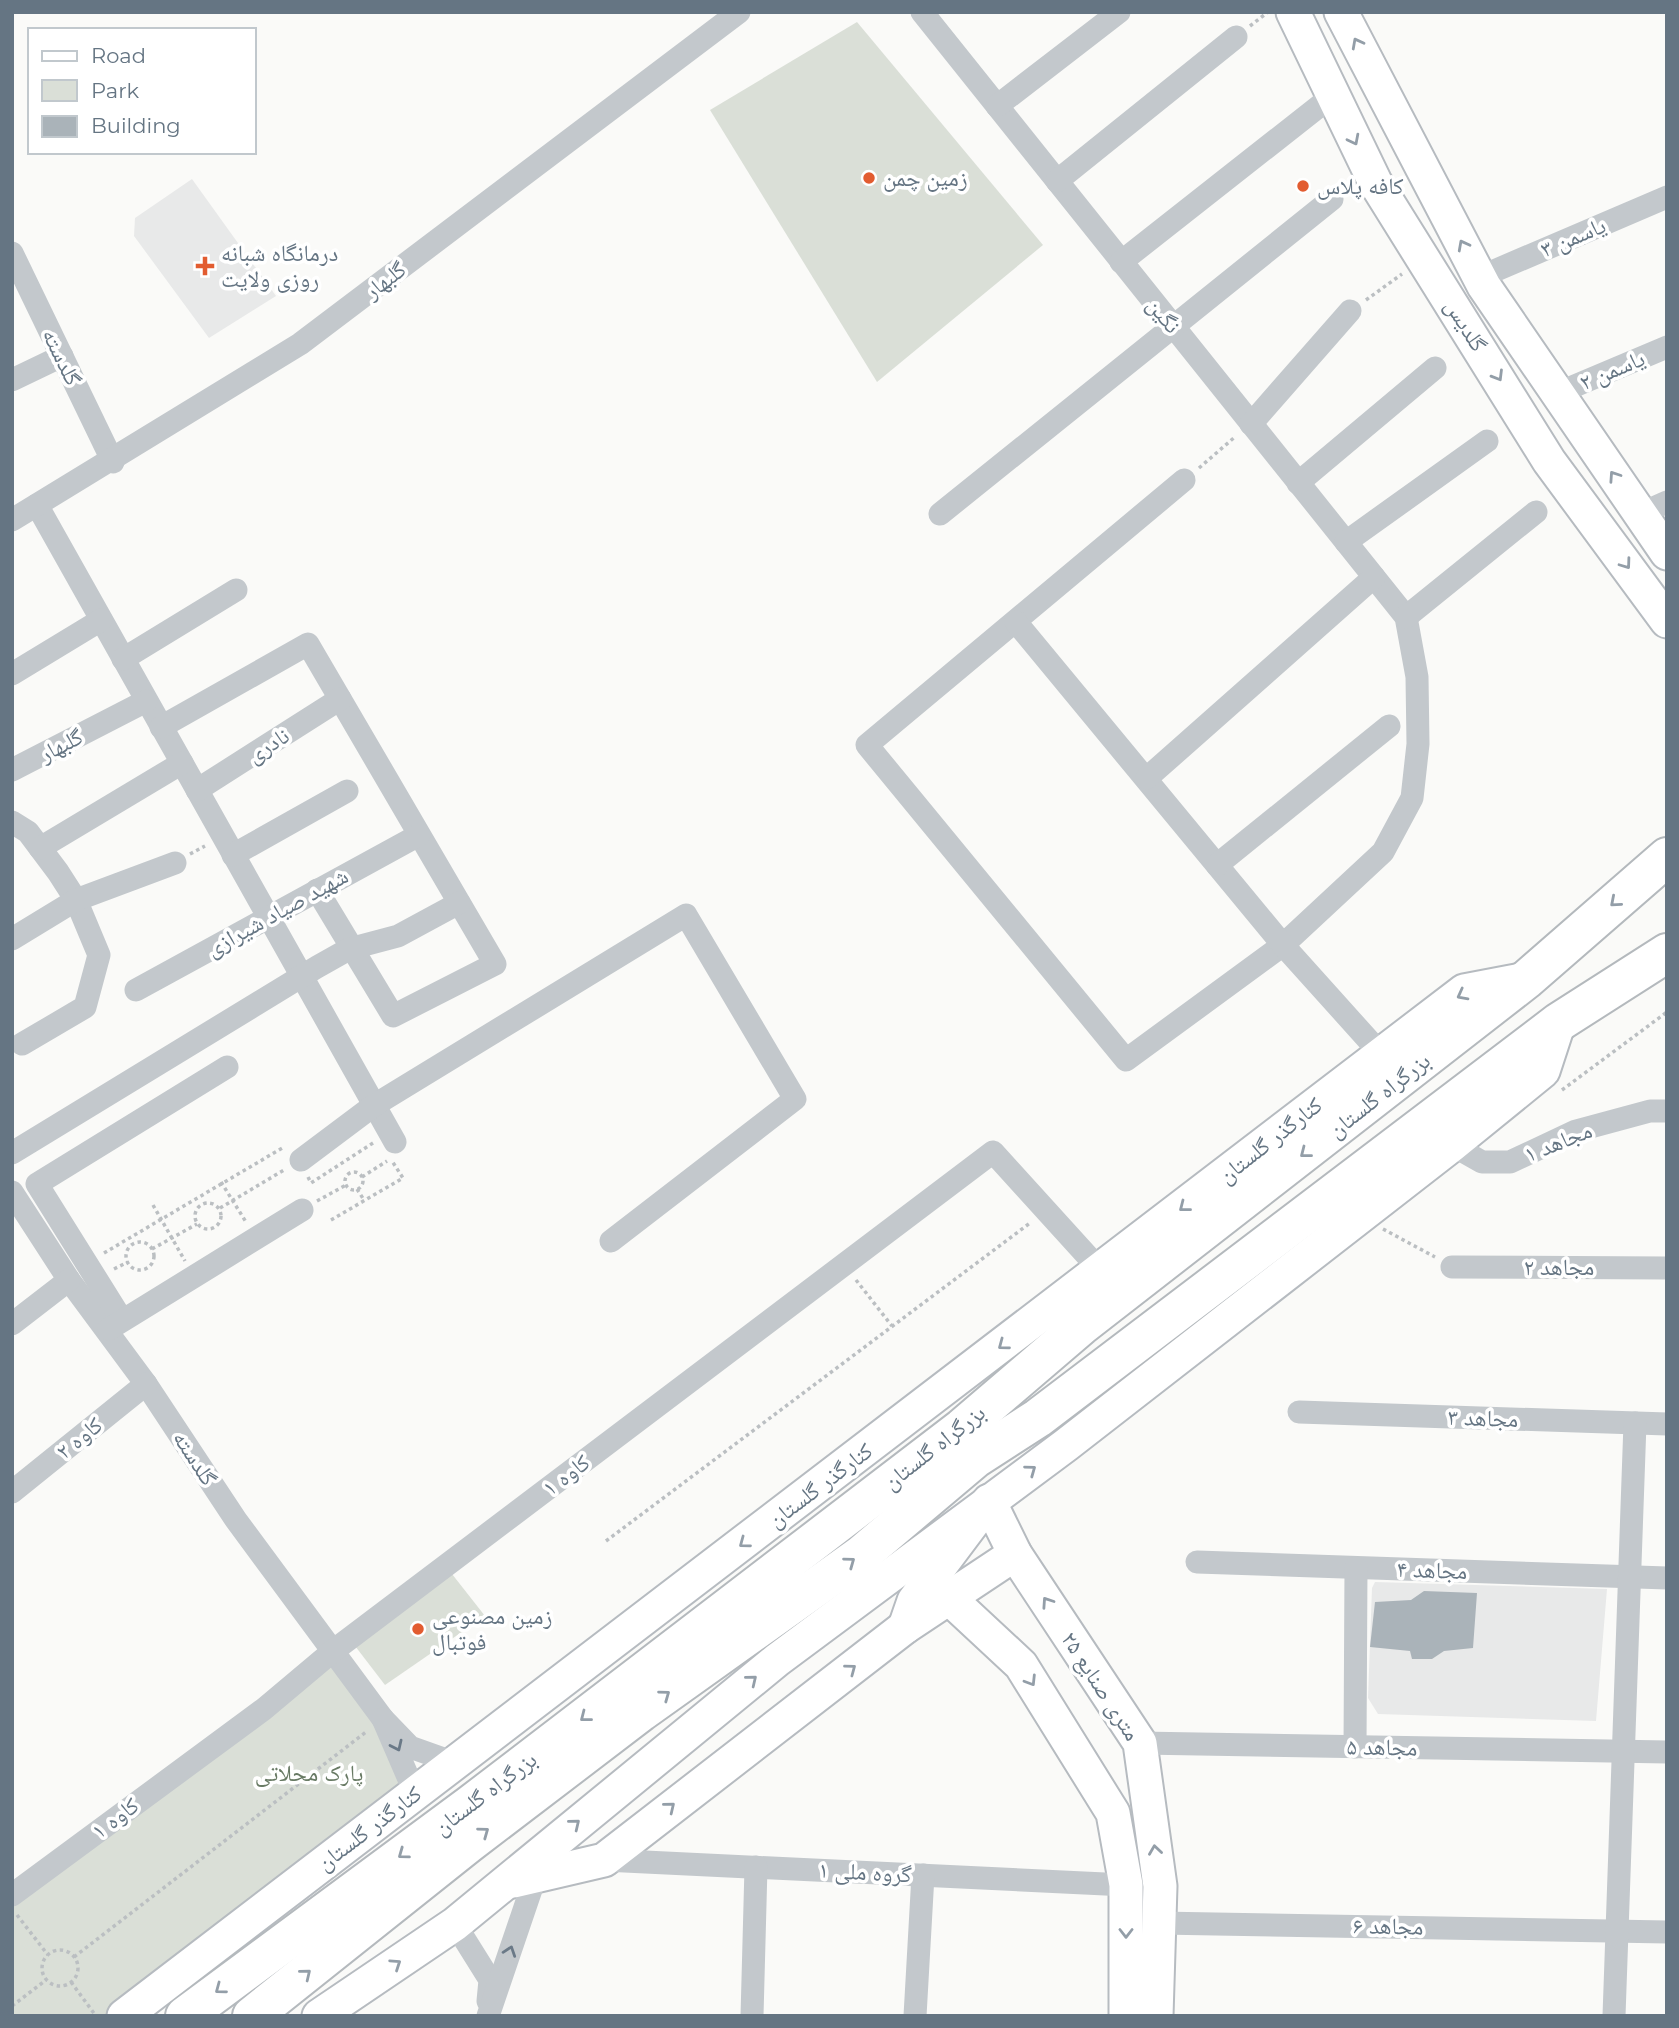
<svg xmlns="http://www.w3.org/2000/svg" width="1679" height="2028" font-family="Montserrat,'Noto Naskh Arabic',sans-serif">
<rect width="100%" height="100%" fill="#fafaf8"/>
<g fill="#e8e9e9">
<path d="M192 179 276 296 209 338 134 236 135 218Z"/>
<path d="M1375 1582 1607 1589 1596 1721 1378 1714 1368 1698 1372 1588Z"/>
</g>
<g fill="#dadfd7">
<path d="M857 22 1043 245 877 382 710 110Z"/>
<path d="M452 1574 485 1616 385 1685 352 1642Z"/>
<path d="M333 1651 415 1793 125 2016H12V1902Z"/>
</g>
<path fill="#aab3b9" d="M1424 1591 1477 1593 1473 1648 1444 1651 1432 1659H1412L1410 1651 1370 1647 1375 1602 1411 1600Z"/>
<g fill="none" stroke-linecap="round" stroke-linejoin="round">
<defs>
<g id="secondary">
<path d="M1293 12 1375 182 1549 461 1667 621"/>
<path d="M1341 12 1484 286 1667 553"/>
<path d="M949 1598 1021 1665 1113 1813 1126 1885V2016"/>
<path d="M905 1627 914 1601 989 1501 1015 1554 1140 1743 1160 1886 1156 2016"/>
<path d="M514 1881 604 1860 905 1627 1015 1554"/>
<path d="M124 2016 1464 991 1527 979"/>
<path d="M319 2016 455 1924 777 1660 1066 1445 1452 1145 1543 1071 1559 1022"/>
</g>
<g id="highway">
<path d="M185 2016 470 1805 962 1428 1081 1326 1527 979 1667 857"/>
<path d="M252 2016 468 1844 641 1712 861 1555 976 1458 1038 1418 1559 1022 1667 953"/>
</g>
</defs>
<use href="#secondary" stroke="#b6bbc0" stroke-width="37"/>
<use href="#highway" stroke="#b4b9bd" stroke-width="42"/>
<g stroke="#bbbfc2" stroke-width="3.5" stroke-dasharray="3.5 3.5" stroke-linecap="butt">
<path d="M1250 26 1268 12"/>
<path d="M1366 300 1402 274"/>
<path d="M1199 468 1236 436"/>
<path d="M190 854 205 846"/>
<path d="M1562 1090 1667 1012"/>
<circle cx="354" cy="1181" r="9"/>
<path d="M308 1177 311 1183 373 1143"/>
<path d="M362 1177 387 1161"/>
<path d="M221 1182 246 1222"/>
<path d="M357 1189 364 1200"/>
<path d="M317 1201 346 1185"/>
<circle cx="208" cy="1216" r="13"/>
<path d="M153 1205 185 1261"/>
<path d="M220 1208 284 1170"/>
<path d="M331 1220 403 1178 392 1161"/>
<path d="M1383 1229 1435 1257"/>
<circle cx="140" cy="1256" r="14"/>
<path d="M152 1249 197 1224"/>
<path d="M104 1253 284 1147"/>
<path d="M114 1269 128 1262"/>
<path d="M856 1280 892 1326"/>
<path d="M606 1541 1030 1223"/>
<path d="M17 1915 48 1955"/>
<circle cx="60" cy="1968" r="18"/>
<path d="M74 1957 366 1732"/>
<path d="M71 1982 96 2016"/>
<path d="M12 2006 46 1980"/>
</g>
<g stroke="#c3c8cc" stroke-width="23">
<path d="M922 12 1406 617 1417 677 1418 744 1412 798 1383 852 1283 945 1126 1060 867 745 1184 480"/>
<path d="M997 106 1119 12"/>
<path d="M1057 181 1236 37"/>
<path d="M12 253 113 462"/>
<path d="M1121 262 1332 96"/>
<path d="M1480 277 1667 197"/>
<path d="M12 380 62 356"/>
<path d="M1558 393 1667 347"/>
<path d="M1251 424 1350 311"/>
<path d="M1298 483 1435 368"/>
<path d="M37 505 395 1142"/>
<path d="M940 514 1332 199"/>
<path d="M1640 514 1667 502"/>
<path d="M12 520 300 344 739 12"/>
<path d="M1346 542 1487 441"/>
<path d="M1406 617 1536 512"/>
<path d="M1016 622 1283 945 1381 1054"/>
<path d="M123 659 236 590"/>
<path d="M12 674 101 620"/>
<path d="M161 727 308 644 495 964 393 1016 317 890"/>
<path d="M12 770 146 701"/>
<path d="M1147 778 1374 577"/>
<path d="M197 790 340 699"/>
<path d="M12 822 28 832 58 872 76 900 99 955 85 1007 22 1044"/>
<path d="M40 848 182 763"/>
<path d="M233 855 347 791"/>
<path d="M1217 865 1389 726"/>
<path d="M12 939 76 900 175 863"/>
<path d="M136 990 419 835"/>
<path d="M1452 1145 1482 1162H1510L1576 1131 1650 1111H1667"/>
<path d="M12 1153 317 967 349 949 398 936 459 903"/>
<path d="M301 1160 373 1106 686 915 795 1099 611 1241"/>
<path d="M12 1192 69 1280 146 1384 236 1520 383 1719"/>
<path d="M1452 1267 1667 1268"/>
<path d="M122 1320 37 1184 227 1067"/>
<path d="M12 1324 69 1280"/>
<path d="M109 1329 302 1210"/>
<path d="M1299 1412 1667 1424"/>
<path d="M12 1492 146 1384"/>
<path d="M1197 1562 1667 1578"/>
<path d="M1140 1743 1667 1752"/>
<path d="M1355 1747 1356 1568"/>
<path d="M415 1793 383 1719 410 1747 455 1763"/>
<path d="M604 1860 1126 1885"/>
<path d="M12 1895 264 1709 333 1651 993 1152 1101 1271"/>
<path d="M1159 1923 1667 1932"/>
<path d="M455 1924 490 1980 488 2001"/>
<path d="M488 2016 539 1866"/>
<path d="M752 2016 756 1867"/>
<path d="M915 2016 923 1875"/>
<path d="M1614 2016 1635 1423"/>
</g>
<use href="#secondary" stroke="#fff" stroke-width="33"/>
<use href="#highway" stroke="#fff" stroke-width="38"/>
</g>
<defs><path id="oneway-chevron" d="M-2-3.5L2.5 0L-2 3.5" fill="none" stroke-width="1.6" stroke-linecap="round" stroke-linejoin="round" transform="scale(1.75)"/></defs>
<g stroke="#939ea8">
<use href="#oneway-chevron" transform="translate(1357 43) rotate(-118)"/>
<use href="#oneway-chevron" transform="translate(1354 140) rotate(63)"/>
<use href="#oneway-chevron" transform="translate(1463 245) rotate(-118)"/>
<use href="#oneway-chevron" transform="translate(1498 376) rotate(59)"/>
<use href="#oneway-chevron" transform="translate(1614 476) rotate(-124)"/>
<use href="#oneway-chevron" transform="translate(1626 564) rotate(54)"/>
<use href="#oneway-chevron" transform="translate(1615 902) rotate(139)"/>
<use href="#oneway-chevron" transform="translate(1462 995) rotate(152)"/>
<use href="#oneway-chevron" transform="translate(1305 1153) rotate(142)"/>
<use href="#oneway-chevron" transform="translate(1184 1207) rotate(142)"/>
<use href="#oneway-chevron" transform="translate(1003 1345) rotate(143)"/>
<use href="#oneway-chevron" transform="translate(1031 1470) rotate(-36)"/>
<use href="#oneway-chevron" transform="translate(744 1543) rotate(143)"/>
<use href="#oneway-chevron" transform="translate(850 1562) rotate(-36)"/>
<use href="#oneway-chevron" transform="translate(1047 1602) rotate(-124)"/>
<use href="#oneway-chevron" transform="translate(851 1669) rotate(-37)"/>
<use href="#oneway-chevron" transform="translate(752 1680) rotate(-39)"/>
<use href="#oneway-chevron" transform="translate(1031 1681) rotate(58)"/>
<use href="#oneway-chevron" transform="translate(665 1695) rotate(-36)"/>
<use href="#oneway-chevron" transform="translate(585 1717) rotate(142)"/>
<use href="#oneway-chevron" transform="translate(670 1807) rotate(-39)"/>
<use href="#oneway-chevron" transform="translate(575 1824) rotate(-39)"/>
<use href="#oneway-chevron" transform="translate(484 1832) rotate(-36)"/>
<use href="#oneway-chevron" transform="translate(1155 1850) rotate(-98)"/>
<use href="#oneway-chevron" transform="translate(403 1854) rotate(144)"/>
<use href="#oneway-chevron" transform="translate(1126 1933) rotate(90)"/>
<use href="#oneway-chevron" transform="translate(396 1964) rotate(-34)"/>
<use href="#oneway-chevron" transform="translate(306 1974) rotate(-39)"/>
<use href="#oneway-chevron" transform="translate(220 1989) rotate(143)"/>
</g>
<g stroke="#6a7987">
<use href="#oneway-chevron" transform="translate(397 1746) rotate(65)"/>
<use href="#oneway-chevron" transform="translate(510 1951) rotate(-71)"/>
</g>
<g fill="#e25c30" stroke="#fff" stroke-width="2.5">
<circle cx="869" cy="178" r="7"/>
<circle cx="1303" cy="186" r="7"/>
<path d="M201.5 255.5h7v7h7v7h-7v7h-7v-7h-7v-7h7z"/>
<circle cx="418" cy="1629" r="7"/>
</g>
<g text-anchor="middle" stroke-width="7" stroke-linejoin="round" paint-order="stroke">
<g font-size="23" fill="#657583" stroke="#fff" text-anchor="start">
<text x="883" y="186">زمین چمن</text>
<text x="1317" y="194">کافه پلاس</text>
<text x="221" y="261">درمانگاه شبانه<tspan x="221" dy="26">روزی ولایت</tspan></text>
<text x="432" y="1624">زمین مصنوعی<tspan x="432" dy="26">فوتبال</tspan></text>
</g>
<g font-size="23" fill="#657583" stroke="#fff">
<text transform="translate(1573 237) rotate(-23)" y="8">یاسمن ۳</text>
<text transform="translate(385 280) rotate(-37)" y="8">گلبهار</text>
<text transform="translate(1164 315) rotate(51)" y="8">نگین</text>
<text transform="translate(1466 325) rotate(58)" y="8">گلدیس</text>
<text transform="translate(62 357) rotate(64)" y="8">گلدسته</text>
<text transform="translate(1612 370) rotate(-23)" y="8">یاسمن ۲</text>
<text transform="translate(61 745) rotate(-27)" y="8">گلبهار</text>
<text transform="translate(268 745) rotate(-32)" y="8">نادری</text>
<text transform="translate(277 912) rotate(-29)" y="8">شهید صیاد شیرازی</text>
<text transform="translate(1379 1095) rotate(-38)" y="8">بزرگراه گلستان</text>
<text transform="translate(1270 1140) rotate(-38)" y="8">کنارگذر گلستان</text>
<text transform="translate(1558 1142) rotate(-22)" y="8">۱ مجاهد</text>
<text x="1559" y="1275">مجاهد ۲</text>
<text transform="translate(1483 1418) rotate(2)" y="8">مجاهد ۳</text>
<text transform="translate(79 1438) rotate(-39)" y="8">کاوه ۲</text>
<text transform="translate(934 1447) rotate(-38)" y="8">بزرگراه گلستان</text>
<text transform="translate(195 1458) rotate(57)" y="8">گلدسته</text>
<text transform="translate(566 1475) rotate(-37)" y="8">کاوه ۱</text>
<text transform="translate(820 1485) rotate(-37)" y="8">کنارگذر گلستان</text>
<text transform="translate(1432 1570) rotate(2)" y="8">مجاهد ۴</text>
<text transform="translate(1101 1686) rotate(57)" y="8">۲۵ متری صنایع</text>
<text transform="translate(1382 1747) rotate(1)" y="8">۵ مجاهد</text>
<text transform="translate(485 1793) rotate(-37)" y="8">بزرگراه گلستان</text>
<text transform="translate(115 1818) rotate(-37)" y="8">کاوه ۱</text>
<text transform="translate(369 1828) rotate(-37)" y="8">کنارگذر گلستان</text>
<text transform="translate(865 1872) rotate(3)" y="8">گروه ملی ۱</text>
<text transform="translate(1388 1926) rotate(1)" y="8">۶ مجاهد</text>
</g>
<g font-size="23" fill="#687a64" stroke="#fff">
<text x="309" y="1781">پارک محلاتی</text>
</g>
</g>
<rect width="1679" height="2028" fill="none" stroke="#657583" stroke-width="28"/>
<rect x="28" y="28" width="228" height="126" fill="#ffffff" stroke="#c1c8cd" stroke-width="2"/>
<rect x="42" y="51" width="35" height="10" fill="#ffffff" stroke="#c1c8cd" stroke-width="2"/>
<text x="91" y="63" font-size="21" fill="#657583">Road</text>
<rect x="42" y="80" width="35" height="21" fill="#dadfd7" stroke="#c1c8cd" stroke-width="2"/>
<text x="91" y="98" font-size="21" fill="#657583">Park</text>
<rect x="42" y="116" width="35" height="21" fill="#aab3b9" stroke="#c1c8cd" stroke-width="2"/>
<text x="91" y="133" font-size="21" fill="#657583">Building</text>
</svg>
